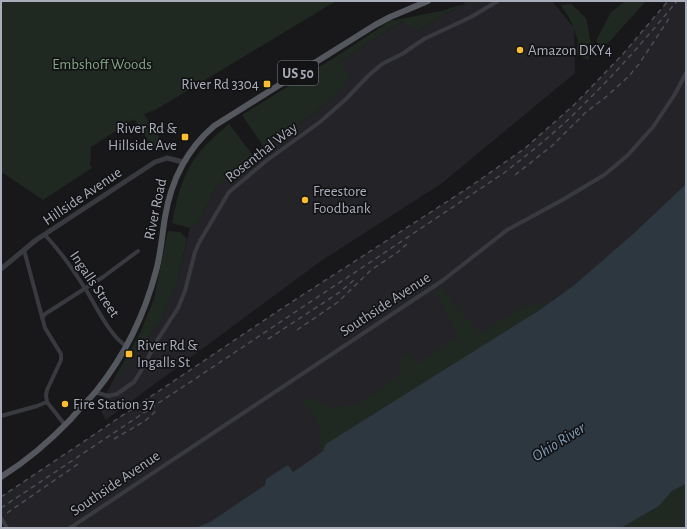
<svg xmlns="http://www.w3.org/2000/svg" width="687" height="529" font-family="'Alegreya Sans',sans-serif">
<rect width="100%" height="100%" fill="#18181a"/>
<g fill="#242428">
<path d="M473 1H552L574 28 575 73 441 184 321 261 106 420 98 407 109 388 160 322 177 283 190 228 199 220 217 186 237 168 266 150 332 99 339 62 401 22 417 31 442 15Z"/>
<path d="M668 1H686V184L634 233 573 286 538 311 323 451 293 472 288 466 266 479 265 485 210 522 195 528H7L1 518V497L284 307 468 188 524 149 575 104 623 54Z"/>
</g>
<g fill="#202921">
<path d="M1 1H336L157 109 144 114 165 146 156 152 134 119 91 147 90 165 92 168 43 200 3 173H1Z"/>
<path d="M467 1H473L442 15 417 31 401 22 339 62 350 78 332 99 266 150 242 115 337 56 390 21 441 11 464 4Z"/>
<path d="M626 1H646L610 41 601 48 597 44V39L611 12Z"/>
<path d="M571 4 586 18 591 43 589 60 576 55 578 41 571 21 561 5Z"/>
<path d="M229 124 254 157 237 168 217 186 199 220 190 228 172 223C176 202 181 180 193 161 202 147 216 135 229 124Z"/>
<path d="M168 231 180 232 187 239 177 283 160 322 109 388 141 331 154 299Z"/>
<path d="M441 287 480 334 520 308 551 302 538 311 458 362 326 444 323 451 318 442 321 429 302 400 311 398 331 408 358 405 401 373 400 359 409 353 416 365 459 335 435 291Z"/>
<path d="M686 484V528H621L659 506 672 491Z"/>
</g>
<path fill="#2d373f" d="M686 184V484L672 491 659 506 621 528H195L210 522 265 485 266 479 288 465 293 472 323 451 326 444 538 311 573 286 634 233Z"/>
<g fill="none" stroke-linecap="round" stroke-linejoin="round">
<g stroke="#393a40" stroke-width="4">
<path d="M45 235C59 250 75 272 86 290 96 306 110 336 126 346"/>
<path d="M24 250 45 328 61 354V360L47 390 46 395 47 402 65 425"/>
<path d="M42 318 45 314 103 277 138 251"/>
<path d="M95 392 108 396 117 394 134 382 141 371 158 339 178 308 185 291 195 252 200 241 229 192 266 161 320 122 346 99 368 76 382 64 402 54 424 39 471 17 498 1"/>
<path d="M1 416 37 406 47 402"/>
<path d="M1 518 7 528"/>
<path d="M70 528 442 281 507 230 564 199 604 175 627 156 653 127 675 94 686 73"/>
</g>
<path stroke="#393a40" stroke-width="5" d="M1 269 36 240 155 162 167 158 183 162"/>
<path stroke="#55575f" stroke-width="6" d="M1 477C28 460 49 442 71 419 79 409 89 400 97 390 125 355 145 313 156 271 161 253 162 235 165 217 171 181 186 150 214 126L375 25 390 17 428 1"/>
<g stroke="#4c4e55" stroke-width="1.5" stroke-dasharray="5 4" stroke-linecap="butt">
<path d="M515 175 553 145 585 113 607 96 629 76 639 64 670 17"/>
<path d="M297 330 338 302 371 270 398 252 409 242"/>
<path d="M268 339 340 292 354 280"/>
<path d="M114 439 145 421 158 409"/>
<path d="M1 497 284 307 468 188 524 149 575 104 623 54 668 1"/>
<path d="M1 508 504 173C532 151 560 129 585 103 618 71 648 36 677 1"/>
<path d="M7 513 78 464"/>
</g>
</g>
<g fill="#fbbe30" stroke="#131315" stroke-width="1.5">
<circle cx="520" cy="50" r="4"/>
<rect x="263" y="80" width="8" height="8" rx="2"/>
<rect x="181" y="133" width="8" height="8" rx="2"/>
<circle cx="305" cy="200" r="4"/>
<rect x="125" y="350" width="8" height="8" rx="2"/>
<circle cx="65" cy="404" r="4"/>
</g>
<g text-anchor="middle" stroke-width="3.5" stroke-linejoin="round" paint-order="stroke">
<rect fill="#131315" stroke="#7d8089" stroke-width="1" x="278" y="61" width="40" height="24" rx="3"/>
<g font-size="14" font-weight="bold" fill="#aaaebb">
<text x="298" y="78">US 50</text>
</g>
<g font-size="15" fill="#aaaebb" stroke="#131315" text-anchor="start">
<text x="528" y="55">Amazon DKY4</text>
<text x="259" y="89" text-anchor="end">River Rd 3304</text>
<text x="177" y="133" text-anchor="end">River Rd &amp;<tspan x="177" dy="17">Hillside Ave</tspan></text>
<text x="313" y="196">Freestore<tspan x="313" dy="17">Foodbank</tspan></text>
<text x="137" y="350">River Rd &amp;<tspan x="137" dy="17">Ingalls St</tspan></text>
<text x="73" y="409">Fire Station 37</text>
</g>
<g font-size="15" fill="#80a684" stroke="#131315">
<text x="102" y="69">Embshoff Woods</text>
</g>
<g font-size="15" fill="#aaaebb" stroke="#131315">
<text transform="translate(261 152) rotate(-38)" y="5">Rosenthal Way</text>
<text transform="translate(82 196) rotate(-34)" y="5">Hillside Avenue</text>
<text transform="translate(155 209) rotate(-78)" y="5">River Road</text>
<text transform="translate(95 284) rotate(56)" y="5">Ingalls Street</text>
<text transform="translate(385 304) rotate(-33)" y="5">Southside Avenue</text>
<text transform="translate(115 483) rotate(-34)" y="5">Southside Avenue</text>
</g>
<g font-size="16" font-style="italic" fill="#809bb7" stroke="#131315">
<text transform="translate(558 441) rotate(-32)" y="6">Ohio River</text>
</g>
</g>
<rect width="687" height="529" fill="none" stroke="#aaaebb" stroke-width="4"/>
</svg>
